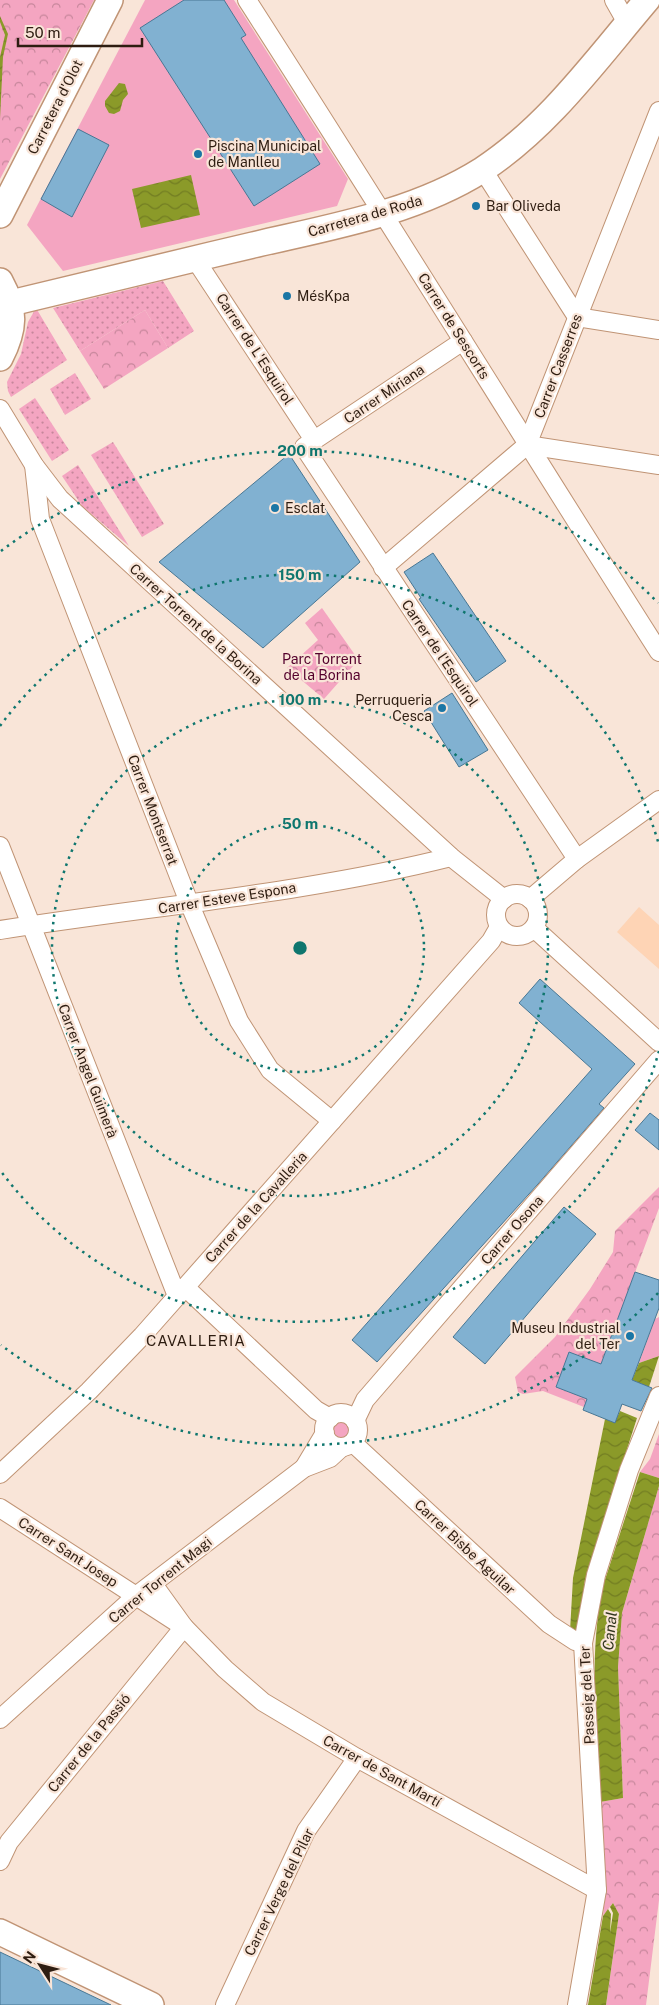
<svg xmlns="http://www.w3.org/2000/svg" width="659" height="2005" font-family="'Public Sans',sans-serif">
<defs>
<pattern id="grass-dots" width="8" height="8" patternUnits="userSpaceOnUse" patternTransform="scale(1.25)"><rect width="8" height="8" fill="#f4a5c1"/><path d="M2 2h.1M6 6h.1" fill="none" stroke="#c6869b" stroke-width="1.8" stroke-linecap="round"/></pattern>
<pattern id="forest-crowns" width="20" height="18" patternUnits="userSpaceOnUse" patternTransform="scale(1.25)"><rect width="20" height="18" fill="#f4a5c1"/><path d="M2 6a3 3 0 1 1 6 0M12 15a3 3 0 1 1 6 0" fill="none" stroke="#c6869b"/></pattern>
<pattern id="water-waves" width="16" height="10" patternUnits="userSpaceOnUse" patternTransform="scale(1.25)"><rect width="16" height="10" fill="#8b9a29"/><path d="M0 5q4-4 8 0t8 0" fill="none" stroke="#727d22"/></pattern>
</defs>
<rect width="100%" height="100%" fill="#f9e5d8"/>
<path fill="#fed4b5" d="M639 907 659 925V969L617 932Z"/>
<g fill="url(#grass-dots)">
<path d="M163 281 194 331 168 348 145 310 80 351 53 308Z"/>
<path d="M36 308 67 360 11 397 8 391 7 382 21 354 28 322Z"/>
<path d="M75 373 91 399 65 415 50 389Z"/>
<path d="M35 398 69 450 52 461 19 409Z"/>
<path d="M113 442 164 524 142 537 91 455Z"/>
<path d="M78 465 129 546 82 506 62 476Z"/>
</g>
<g fill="url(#forest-crowns)">
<path d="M0 0H94L0 179Z"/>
<path d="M145 310 168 348 104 389 80 351Z"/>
<path d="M322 608 360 662 353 666 324 699 287 668 318 640 305 623Z"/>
<path d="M659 1187V1208L601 1364 570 1353 556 1386 588 1399 584 1407 543 1391 523 1394 518 1392 515 1377 555 1337 590 1289 613 1252 615 1231Z"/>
<path d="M659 1434V1478L640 1472 650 1459Z"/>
<path d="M659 1486V1900L646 2005H606L619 1914 613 1903 603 1916 606 1887 600 1802 623 1798 618 1667 622 1613Z"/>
</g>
<g fill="#f4a5c1">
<path d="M145 0H234L348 179 337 206 63 271 27 225Z"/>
<path d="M659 1317V1356L639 1363 655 1319Z"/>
<circle cx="341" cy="1430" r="9"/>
</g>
<g fill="url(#water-waves)">
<path d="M0 16 8 34 3 57 0 119V57L5 35 0 22Z"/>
<path d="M119 83 125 84 128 94 123 100 120 111 114 114 109 113 105 106V101Z"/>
<path d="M191 175 200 215 141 228 132 189Z"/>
<path d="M659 1356 649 1387 632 1380 639 1363Z"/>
<path d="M620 1411 637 1418 585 1580 578 1631H570L573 1578 603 1429 605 1419 615 1422Z"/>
<path d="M640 1472 659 1478V1486L622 1613 618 1667 623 1798 600 1802C596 1731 589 1660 602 1589Z"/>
<path d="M613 1903 619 1914 606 2005H588L603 1916 608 1909 611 1914 610 1933 613 1913 610 1907Z"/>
</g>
<g fill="#81b1d1" stroke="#487794">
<path d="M184 0H224L246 35 241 38 320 164 254 206 140 28Z"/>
<path d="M78 129 109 145 72 217 41 199Z"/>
<path d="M289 454 360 562 263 648 159 562Z"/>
<path d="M433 553 506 661 476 682 419 599 421 598 404 572Z"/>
<path d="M452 693 488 750 459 767 424 711Z"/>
<path d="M540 979 635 1064 599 1104 604 1108 538 1184 377 1362 352 1340 592 1069 519 1003Z"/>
<path d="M650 1113 659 1120V1150L635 1130Z"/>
<path d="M564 1207 596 1234 485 1364 453 1337Z"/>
<path d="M635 1272 659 1280V1308L632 1380 652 1388 641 1411 622 1404 615 1423 583 1410 587 1399 556 1387 569 1352 601 1364Z"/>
<path d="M0 1952 111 2005H0Z"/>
</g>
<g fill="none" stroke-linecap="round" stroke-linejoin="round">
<defs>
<g id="street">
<path d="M247 0C386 216 521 435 659 652"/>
<path d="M614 0 627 23"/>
<path d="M483 170 577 317 659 330"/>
<path d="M195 259 314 440"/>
<path d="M463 341 304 447 577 859"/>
<path d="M0 409 34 465 60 499 451 857 504 899"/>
<path d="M527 445 659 465"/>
<path d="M34 465 40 519 190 905 239 1021 270 1070 332 1121"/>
<path d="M383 568 527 445 659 111"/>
<path d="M0 846 177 1296"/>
<circle cx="517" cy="915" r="21"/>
<path d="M530 899 577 859 659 800"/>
<path d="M534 928 659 1042"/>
<path d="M0 930C150 906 303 894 451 857"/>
<path d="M185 1287 316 1410 330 1418"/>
<circle cx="341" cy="1430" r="17"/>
<path d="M355 1421 365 1400 659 1060"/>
<path d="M353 1443 549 1624 575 1641 583 1643"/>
<path d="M304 1468 325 1433"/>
<path d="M0 1474 89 1391 142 1336 491 941 499 927"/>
<path d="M0 1508 184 1627 225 1669 263 1702 357 1758 597 1890"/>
<path d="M0 1719 136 1596 304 1468 330 1458 342 1447"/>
<path d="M0 1861 9 1842 184 1627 153 1584"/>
<path d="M225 2005 306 1831 357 1758"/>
<path d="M577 2005 597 1890 583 1643 596 1575 629 1470 659 1396"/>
</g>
<g id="secondary">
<path d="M0 215 110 0"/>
<path d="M0 281C16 310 15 329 0 358"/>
<path d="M11 303C91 284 172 264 253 245 330 227 414 213 482 170 548 127 596 60 647 0"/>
<path d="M0 1932 151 2005"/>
</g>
</defs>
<use href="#street" stroke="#c09475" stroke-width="20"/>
<use href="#secondary" stroke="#c09475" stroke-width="28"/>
<use href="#street" stroke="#fff" stroke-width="18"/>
<use href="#secondary" stroke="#fff" stroke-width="25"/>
</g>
<g fill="none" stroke="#0f766e" stroke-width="2.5" stroke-dasharray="2.5 5">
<circle cx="300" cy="948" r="124"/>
<circle cx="300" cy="948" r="248"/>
<path d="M659 1051A373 373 0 0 1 0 1170M0 726A373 373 0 0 1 659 845"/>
<path d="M658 1293A497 497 0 0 1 1 1345M1 551A497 497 0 0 1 658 603"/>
</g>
<g fill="#1b76a5" stroke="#f9e5d8" stroke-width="2">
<circle cx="198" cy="154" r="5"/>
<circle cx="476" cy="206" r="5"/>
<circle cx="287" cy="296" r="5"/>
<circle cx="275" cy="508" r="5"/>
<circle cx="442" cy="708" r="5"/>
<circle cx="630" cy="1336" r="5"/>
</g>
<g text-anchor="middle" stroke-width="4.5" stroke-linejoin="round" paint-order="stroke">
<g font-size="14" fill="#2e1d11" stroke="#f9e5d8">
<text transform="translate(55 107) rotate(-63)" y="5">Carretera d'Olot</text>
<text transform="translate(365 216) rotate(-16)" y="5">Carretera de Roda</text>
<text transform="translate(454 326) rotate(58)" y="5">Carrer de Sescorts</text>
<text transform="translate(255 349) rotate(57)" y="5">Carrer de L'Esquirol</text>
<text transform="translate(558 366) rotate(-69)" y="5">Carrer Casserres</text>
<text transform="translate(384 394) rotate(-34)" y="5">Carrer Miriana</text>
<text transform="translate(196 624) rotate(42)" y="5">Carrer Torrent de la Borina</text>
<text transform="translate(440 653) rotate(56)" y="5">Carrer de l'Esquirol</text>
<text transform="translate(153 810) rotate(69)" y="5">Carrer Montserrat</text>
<text transform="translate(227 898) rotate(-9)" y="5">Carrer Esteve Espona</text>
<text transform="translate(88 1071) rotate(69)" y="5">Carrer Angel Guimerà</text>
<text transform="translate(256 1207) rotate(-48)" y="5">Carrer de la Cavalleria</text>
<text transform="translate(512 1230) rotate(-49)" y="5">Carrer Osona</text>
<text transform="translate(465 1547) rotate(43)" y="5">Carrer Bisbe Aguilar</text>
<text transform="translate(68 1552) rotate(33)" y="5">Carrer Sant Josep</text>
<text transform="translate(160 1580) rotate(-39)" y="5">Carrer Torrent Magi</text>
<text transform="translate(587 1695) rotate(-93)" y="5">Passeig del Ter</text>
<text transform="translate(89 1743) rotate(-51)" y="5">Carrer de la Passió</text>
<text transform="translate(382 1771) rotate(29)" y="5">Carrer de Sant Martí</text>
<text transform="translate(279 1892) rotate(-64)" y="5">Carrer Verge del Pilar</text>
</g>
<g font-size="14" fill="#2e1d11" stroke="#f9e5d8" text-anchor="start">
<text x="208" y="151">Piscina Municipal<tspan x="208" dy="16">de Manlleu</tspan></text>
<text x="486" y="211">Bar Oliveda</text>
<text x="297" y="301">MésKpa</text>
<text x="285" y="513">Esclat</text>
<text x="432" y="705" text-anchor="end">Perruqueria<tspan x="432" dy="16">Cesca</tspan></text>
<text x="620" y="1333" text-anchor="end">Museu Industrial<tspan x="620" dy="16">del Ter</tspan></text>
</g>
<g font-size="14" fill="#54002c" stroke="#f9e5d8">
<text x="322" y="664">Parc Torrent<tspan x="322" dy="16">de la Borina</tspan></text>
</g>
<g font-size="15" letter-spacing="1" fill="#2e1d11" stroke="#f9e5d8">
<text x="196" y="1346">CAVALLERIA</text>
</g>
<g font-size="15" font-style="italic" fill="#30351d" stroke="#f9e5d8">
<text transform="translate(610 1631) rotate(-84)" y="5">Canal</text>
</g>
</g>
<circle cx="300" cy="948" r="8" fill="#0f766e" stroke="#f9e5d8" stroke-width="2.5"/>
<g font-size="15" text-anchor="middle" font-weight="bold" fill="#0f766e" stroke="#f9e5d8" stroke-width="4.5" stroke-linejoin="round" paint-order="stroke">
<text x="300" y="456">200 m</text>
<text x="300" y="580">150 m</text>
<text x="300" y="705">100 m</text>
<text x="300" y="829">50 m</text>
</g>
<g transform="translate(40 1965) rotate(306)" stroke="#f9e5d8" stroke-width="4" paint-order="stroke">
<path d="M0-4L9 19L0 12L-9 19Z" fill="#2e1d11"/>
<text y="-8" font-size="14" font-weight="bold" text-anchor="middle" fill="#2e1d11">N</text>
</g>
<path d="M18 38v8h124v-8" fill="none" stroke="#2e1d11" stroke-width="2.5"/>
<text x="25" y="38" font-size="15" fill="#2e1d11" stroke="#f9e5d8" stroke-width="4" paint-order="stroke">50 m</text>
</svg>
